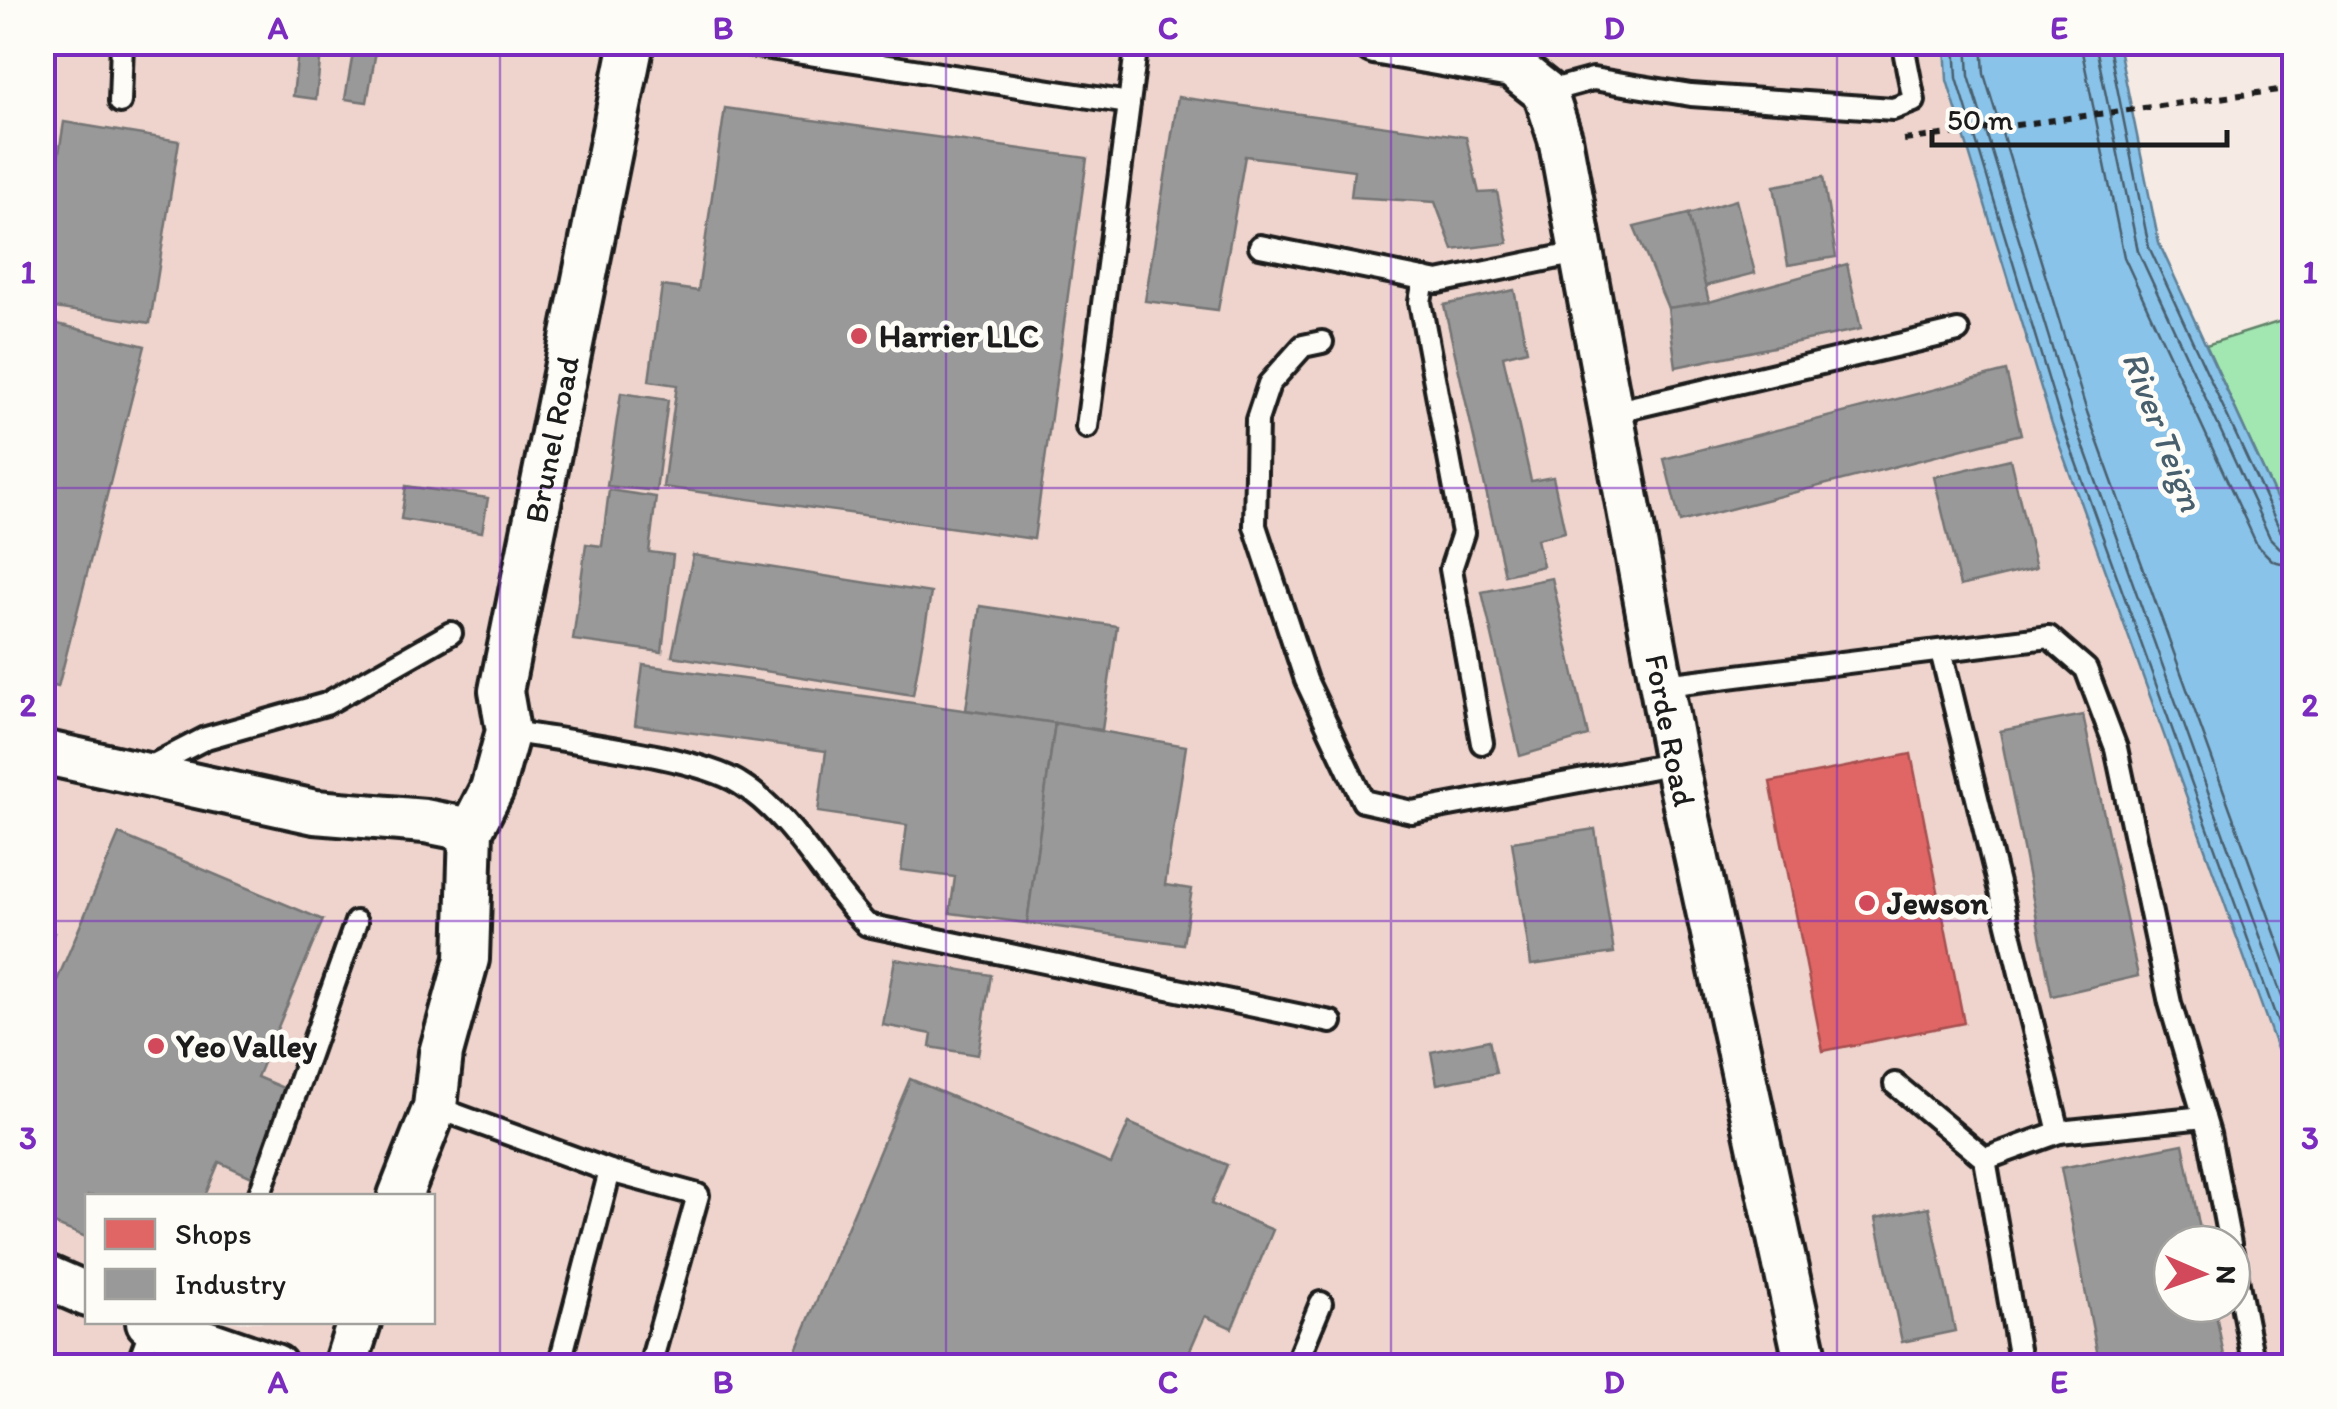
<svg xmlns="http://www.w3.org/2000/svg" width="2337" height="1409" font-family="Itim,sans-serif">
<rect width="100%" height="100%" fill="#f6eae4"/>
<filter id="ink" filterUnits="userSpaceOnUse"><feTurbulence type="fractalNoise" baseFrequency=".01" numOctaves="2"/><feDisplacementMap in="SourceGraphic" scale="20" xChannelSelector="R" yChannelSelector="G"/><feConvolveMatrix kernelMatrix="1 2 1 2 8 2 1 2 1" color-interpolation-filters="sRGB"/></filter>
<g filter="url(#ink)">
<path fill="#eed4cd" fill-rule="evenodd" d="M42 43H1945L1947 80 2052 424 2294 1096V1366H43ZM88 1196H432V1322H88ZM2172 1244H2232V1304H2172Z"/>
<path fill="#a2e7b2" stroke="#5f8267" stroke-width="2.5" d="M2294 317V537L2206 345Z"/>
<path fill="#8ac3e9" stroke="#5e8097" stroke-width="2.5" d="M1945 43H2118L2159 243 2294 537V1096L2052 424 1947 80Z"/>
<path fill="#e06666" stroke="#a55050" stroke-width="2.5" d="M1911 754 1964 1023 1823 1051 1770 782Z"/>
<g fill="#999" stroke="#747474" stroke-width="2.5">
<path d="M299 42 322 43 316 99 293 96Z"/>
<path d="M354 47 376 51 367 102 345 99Z"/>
<path d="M1178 97 1466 137 1479 193 1497 192 1508 243 1453 250 1435 202 1351 197 1354 170 1245 156 1218 310 1145 301Z"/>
<path d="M725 108 1087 158 1034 539 663 487 677 385 649 381 662 286 698 291Z"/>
<path d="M64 122 179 141 150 323 42 306V259Z"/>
<path d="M1823 177 1836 257 1788 265 1774 186Z"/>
<path d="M1736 200 1755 273 1705 286 1688 214Z"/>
<path d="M1688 214 1709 302 1668 308 1634 227Z"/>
<path d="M1847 264 1861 329 1676 367 1668 308 1709 302Z"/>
<path d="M1514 290 1527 350 1503 356 1531 481 1553 477 1565 532 1537 539 1543 566 1505 575 1444 305Z"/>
<path d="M42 320 145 346 58 687 42 683Z"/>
<path d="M2006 371 2021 434 1680 522 1664 459Z"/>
<path d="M621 393 668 400 656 491 607 486Z"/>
<path d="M2010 459 2036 568 1960 586 1934 477Z"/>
<path d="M406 486 488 498 482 532 401 519Z"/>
<path d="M609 490 656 497 649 552 673 555 662 652 573 640 586 544 602 546Z"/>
<path d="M693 555 931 593 913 695 672 656Z"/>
<path d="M1552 578 1588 736 1520 756 1482 592Z"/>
<path d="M980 606 1117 626 1102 730 966 710Z"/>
<path d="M643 665 1055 723 1027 923 950 913 955 877 901 870 907 825 818 812 826 751 635 725Z"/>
<path d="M2083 715 2138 976 2052 996 2000 731Z"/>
<path d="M1055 723 1186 746 1165 885 1192 889 1183 944 1027 923Z"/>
<path d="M1595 829 1614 953 1531 965 1512 842Z"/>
<path d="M119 834 323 920 257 1077 288 1090 252 1177 219 1162 205 1196H88V1238L42 1219V1016Z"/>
<path d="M42 928 54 933 42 960Z"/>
<path d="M895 959 991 975 978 1055 930 1047 932 1034 883 1025Z"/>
<path d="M1489 1040 1496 1073 1437 1084 1431 1052Z"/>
<path d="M910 1079 1111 1164 1129 1123 1227 1165 1211 1204 1273 1230 1232 1328 1205 1316 1183 1366H789Z"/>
<path d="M2183 1144 2203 1244H2172V1304H2214L2226 1366H2100L2061 1168Z"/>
<path d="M1929 1207 1955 1331 1902 1342 1876 1218Z"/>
</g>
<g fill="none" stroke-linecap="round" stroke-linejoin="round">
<g stroke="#485f6e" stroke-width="2.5">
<path d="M1955 42 1957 78 2061 421 2294 1067"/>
<path d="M1967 42 1969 76 2073 417 2294 1030"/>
<path d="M1982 42 1984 74 2087 412 2294 986"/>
<path d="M2080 42 2124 257 2257 545 2273 561 2294 566"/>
<path d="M2095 42 2138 251 2270 538 2280 548 2294 551"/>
<path d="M2108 42 2149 247 2281 532 2294 538"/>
</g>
<defs>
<g id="service">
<path d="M750 45 1129 103"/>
<path d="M1545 92 1593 79 1691 95 1893 109 1914 101 1905 55"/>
<path d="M120 102 122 42"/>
<path d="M1260 246 1438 282 1583 252"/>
<path d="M1424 279 1420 302 1463 533 1451 569 1482 743"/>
<path d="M1322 342 1303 346 1269 384 1257 420 1255 526 1306 680 1363 801 1412 812 1676 763"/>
<path d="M1613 412 1958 331"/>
<path d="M1087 427 1137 42"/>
<path d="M1941 651 2059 1132 1985 1159"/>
<path d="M1665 685 2049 637 2086 669 2116 748 2170 1003 2209 1134 2230 1244"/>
<path d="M508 731C562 741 697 756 739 783 793 816 824 881 867 925L1331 1022"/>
<path d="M144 770 206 738 326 704 451 633"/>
<path d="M1895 1084 1985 1159 2021 1366"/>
<path d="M435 1107 610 1171 698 1195 650 1366"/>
<path d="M2059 1132 2204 1117"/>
<path d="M259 1196 356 922"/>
<path d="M2232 1253 2254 1366"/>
<path d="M137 1366 153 1323"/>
<path d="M559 1366 610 1171"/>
<path d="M1295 1366 1321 1303"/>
</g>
<g id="minor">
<path id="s1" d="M1375 42 1512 66 1545 92 1560 138 1676 763 1807 1366"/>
<path d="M42 752 315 812 425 821 471 830"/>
<path id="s2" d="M400 1196 435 1107 441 1053 467 959 471 830 492 789 508 731 501 691 632 42"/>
<path d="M42 1275 88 1295"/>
<path d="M148 1322 275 1366"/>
<path d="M345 1366 359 1322"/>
</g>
</defs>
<use href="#service" stroke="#1c1c1c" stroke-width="28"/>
<use href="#minor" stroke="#1c1c1c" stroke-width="50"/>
<path stroke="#1c1c1c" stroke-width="6" stroke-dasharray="8 8" stroke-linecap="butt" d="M1904 140 2294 88"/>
<use href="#service" stroke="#fdfcf7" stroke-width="20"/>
<use href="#minor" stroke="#fdfcf7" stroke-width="42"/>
</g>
</g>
<path fill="none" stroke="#7b2cbf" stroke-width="2.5" stroke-opacity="0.55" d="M500 42V1366M946 42V1366M1391 42V1366M1837 42V1366M42 488H2294M42 921H2294"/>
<g fill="#d1495b" stroke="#fdfcf7" stroke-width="4">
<circle cx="859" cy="336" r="10"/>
<circle cx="1867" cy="903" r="10"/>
<circle cx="156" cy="1046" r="10"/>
</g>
<g text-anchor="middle" stroke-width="10" stroke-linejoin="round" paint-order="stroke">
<g font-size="32" font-weight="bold" fill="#1c1c1c" stroke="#fdfcf7" text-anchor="start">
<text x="879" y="347">Harrier LLC</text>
<text x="1887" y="914">Jewson</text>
<text x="176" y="1057">Yeo Valley</text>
</g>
<g font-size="32" fill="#1c1c1c" stroke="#fdfcf7">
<text dy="11" stroke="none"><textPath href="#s2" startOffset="780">Brunel Road</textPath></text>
<text dy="11" stroke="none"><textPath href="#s1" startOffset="832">Forde Road</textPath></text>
</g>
<g font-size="35" font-style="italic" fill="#485f6e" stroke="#fdfcf7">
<text transform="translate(2163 431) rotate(69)" y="12">River Teign</text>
</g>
</g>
<rect width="2337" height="1409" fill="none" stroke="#fdfcf7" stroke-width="110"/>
<rect x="85" y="1194" width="350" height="130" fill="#fdfcf7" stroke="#a3a29f" stroke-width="2.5"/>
<rect x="105" y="1219" width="50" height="30" fill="#e06666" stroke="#a3a29f" stroke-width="2.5"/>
<text x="175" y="1244" font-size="30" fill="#1c1c1c">Shops</text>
<rect x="105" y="1269" width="50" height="30" fill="#999999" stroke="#a3a29f" stroke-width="2.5"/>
<text x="175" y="1294" font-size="30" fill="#1c1c1c">Industry</text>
<g transform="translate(2202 1274) rotate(92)"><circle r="48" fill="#fdfcf7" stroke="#a3a29f" stroke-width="2.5"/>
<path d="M0-8L18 38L0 25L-18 38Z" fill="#d1495b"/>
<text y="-15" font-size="28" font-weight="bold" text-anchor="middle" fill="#1c1c1c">N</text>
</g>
<path d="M1932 130v15h295v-15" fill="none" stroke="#1c1c1c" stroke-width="5"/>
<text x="1947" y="130" font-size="30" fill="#1c1c1c" stroke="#fdfcf7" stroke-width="8" paint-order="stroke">50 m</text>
<rect x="55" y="55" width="2227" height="1299" fill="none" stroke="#7b2cbf" stroke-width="4"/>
<g font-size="32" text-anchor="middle" font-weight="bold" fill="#7b2cbf">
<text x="278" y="39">A</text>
<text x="723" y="39">B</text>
<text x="1168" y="39">C</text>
<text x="1614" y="39">D</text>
<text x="2059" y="39">E</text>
<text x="28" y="283">1</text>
<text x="2310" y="283">1</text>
<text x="28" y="716">2</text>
<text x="2310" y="716">2</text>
<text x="28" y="1149">3</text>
<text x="2310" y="1149">3</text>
<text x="278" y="1393">A</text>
<text x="723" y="1393">B</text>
<text x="1168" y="1393">C</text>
<text x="1614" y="1393">D</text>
<text x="2059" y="1393">E</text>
</g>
</svg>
